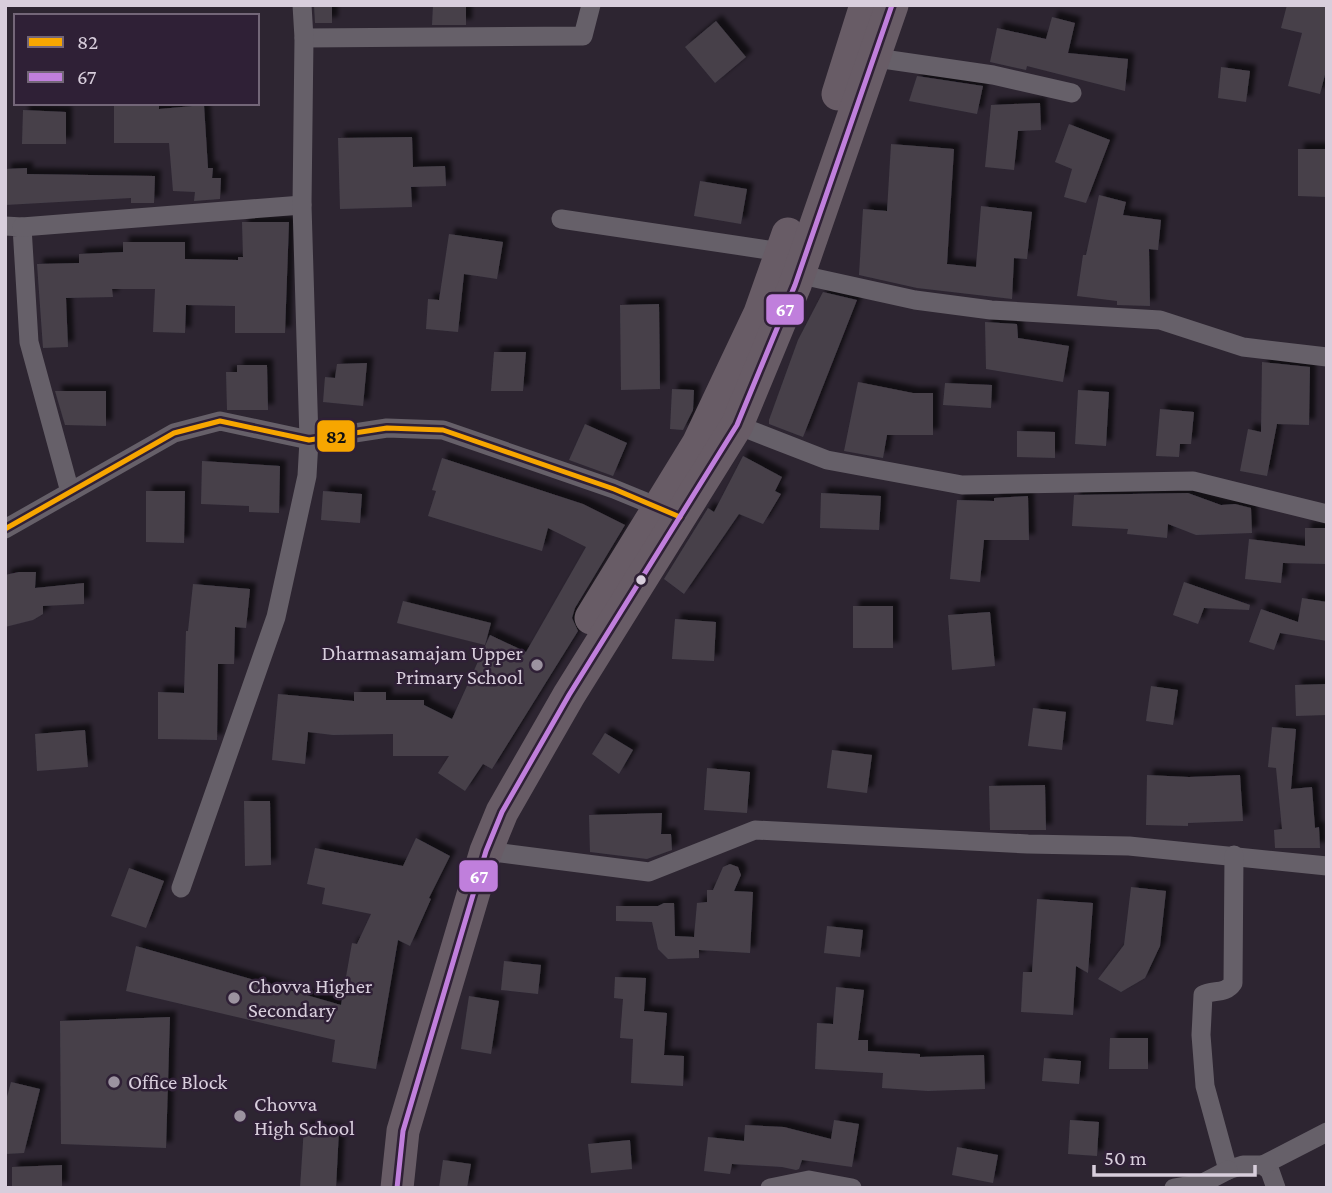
<svg xmlns="http://www.w3.org/2000/svg" width="1332" height="1193" font-family="'Crimson Pro',serif">
<defs>
<filter id="shadow"><feDropShadow dx="6" dy="-6" stdDeviation="2" flood-color="#0009"/></filter>
</defs>
<rect width="100%" height="100%" fill="#2d2531"/>
<g fill="#46404a" filter="url(#shadow)">
<path d="M314 5H332V23H315Z"/>
<path d="M433 5H466V25H432Z"/>
<path d="M1287 5H1327V67L1320 94 1288 86 1302 33 1281 28Z"/>
<path d="M1052 17 1075 23 1068 53 1128 59 1125 91 1027 66 1026 70 990 62 997 28 1046 39Z"/>
<path d="M716 21 746 57 715 83 685 47Z"/>
<path d="M1221 67 1250 71 1246 102 1218 98Z"/>
<path d="M917 76 983 86 977 114 909 101Z"/>
<path d="M114 103H159V109L204 105 208 168H213L212 178H221L220 199 194 201 195 192 173 191 169 143H114Z"/>
<path d="M1040 103 1041 130 1018 131 1014 170 985 167 991 105Z"/>
<path d="M23 110 66 112V144H22Z"/>
<path d="M1069 124 1110 140 1086 203 1064 197 1072 169 1055 162Z"/>
<path d="M412 137 413 167 445 166 446 186 411 187 412 207 340 209 338 138Z"/>
<path d="M891 144 954 149 947 264 976 267 981 206 1032 212 1027 259 1014 258 1012 299 917 288 859 275 863 209 887 211Z"/>
<path d="M1298 149H1327V197L1298 196Z"/>
<path d="M27 168V174L155 176 154 203H131V198L5 205V169Z"/>
<path d="M700 181 747 189 741 224 694 216Z"/>
<path d="M1099 195 1126 202 1123 215 1161 220 1158 250 1149 249 1150 306 1117 305V301L1077 296 1083 255H1086Z"/>
<path d="M242 222H289L285 333H235V306L186 305 185 333 153 332 155 289H112L113 297 66 298 68 347 43 348 37 264 79 263V254L123 252V242H185V259L238 260V257H243Z"/>
<path d="M449 234 503 242 497 279 464 274 458 332 426 329 428 299 439 300Z"/>
<path d="M823 292 857 300 803 437 769 424V420L798 340Z"/>
<path d="M659 304 660 389 621 390 620 305Z"/>
<path d="M985 322 1017 324 1018 338 1069 346 1063 382 986 369Z"/>
<path d="M494 352H526L523 391H491Z"/>
<path d="M1262 362 1310 367 1309 425 1277 424 1267 476 1240 471 1248 429 1261 432Z"/>
<path d="M367 363 363 406 323 402 325 377 335 378 337 364Z"/>
<path d="M237 365H267L268 410H227L226 372H237Z"/>
<path d="M858 382 913 393H933V435H887L883 458 844 451Z"/>
<path d="M945 383 992 385 991 408 943 405Z"/>
<path d="M672 389 694 390 693 410 683 430 670 429Z"/>
<path d="M1078 390 1109 392 1106 446 1075 444Z"/>
<path d="M55 391H106V426L65 425Z"/>
<path d="M1160 409 1194 412 1191 444H1180L1179 457 1156 456Z"/>
<path d="M585 424 627 443 613 476 569 460Z"/>
<path d="M1017 431 1055 432V458L1017 457Z"/>
<path d="M743 456 782 477 775 491 781 494 763 524 739 514 684 594 664 579 708 508 714 512Z"/>
<path d="M442 458 583 504 625 525 575 608 572 618 578 631 492 769 483 764 465 791 438 773 449 756H393V734L333 735 308 732 305 764 272 760 278 694 354 701V692H386V700H424V705L452 719 490 635 526 652 586 547 548 528 542 551 428 516 436 491 432 490Z"/>
<path d="M202 461 280 466 279 513 249 512V506L201 504Z"/>
<path d="M146 491H185L184 543 146 542Z"/>
<path d="M323 491 362 494 360 523 321 520Z"/>
<path d="M821 493 881 496 879 530 820 528Z"/>
<path d="M1188 493 1221 505 1235 504 1251 508 1252 533 1196 535 1168 524 1167 538 1127 534 1128 529 1072 526 1074 495Z"/>
<path d="M1028 496 1029 540H984L980 582 950 579 957 500 994 501V498Z"/>
<path d="M1305 528H1327V564L1283 563 1281 583 1245 579 1249 539 1305 546Z"/>
<path d="M19 572H36L35 588 84 583V604L43 606V614L33 620 5 627V575Z"/>
<path d="M1184 582 1250 605 1249 610 1204 608 1198 624 1173 615Z"/>
<path d="M193 584 250 589 246 628 235 627 234 664H218L217 740 158 739V692L184 693 186 631H188Z"/>
<path d="M1302 598 1327 602V641L1280 633 1274 650 1249 642 1261 609 1298 622Z"/>
<path d="M403 601 491 623 485 645 397 623Z"/>
<rect x="853" y="606" width="40" height="42"/>
<path d="M990 612 995 666 952 670 948 615Z"/>
<path d="M675 619 716 622 714 661 672 659Z"/>
<path d="M1327 684V715L1296 716 1295 685Z"/>
<path d="M1151 686 1178 690 1173 725 1146 721Z"/>
<path d="M1033 708 1066 712 1062 750 1028 746Z"/>
<path d="M1272 727 1296 729 1291 789 1312 787 1315 828 1319 827 1320 848H1275L1274 830 1282 829 1276 768 1268 767Z"/>
<path d="M85 730 88 767 37 771 35 734Z"/>
<path d="M605 733 633 750 619 774 592 754Z"/>
<path d="M832 750 872 755 867 793 827 788Z"/>
<path d="M707 768 750 772 747 813 704 810Z"/>
<path d="M1147 775 1189 777 1240 775 1243 821 1188 823V826L1146 825Z"/>
<path d="M1045 785 1046 830H990L989 786Z"/>
<path d="M244 801H270L271 865 245 866Z"/>
<path d="M662 813 661 834H671L672 850 647 859 590 852 589 815Z"/>
<path d="M416 838 450 856 429 898 431 899 410 946 398 940 376 1069 332 1062 335 1040 126 991 136 946 341 1005 352 943 357 944 371 914 322 904 325 888 307 884 315 848 403 866Z"/>
<path d="M730 864 738 867 741 875 734 891 753 892 750 953 699 950V958L668 959 658 949 652 922 616 921V906H658L664 903H674L675 936 694 937 697 903 707 902V890H713L723 867Z"/>
<path d="M129 868 164 881 146 928 111 916Z"/>
<path d="M1131 887 1166 891 1160 946 1145 978 1121 992 1098 979 1124 945Z"/>
<path d="M1037 899 1093 903 1088 973 1076 966 1073 1015 1021 1012 1023 972H1032Z"/>
<path d="M827 926 863 930 860 957 824 953Z"/>
<path d="M504 961 541 965 538 994 501 990Z"/>
<path d="M615 977 646 978 644 1011 667 1013 664 1055 684 1056 683 1086 631 1083 633 1039 620 1038 623 999 614 998Z"/>
<path d="M836 987 864 990 858 1040H868V1051L920 1054V1057L984 1055 985 1089 928 1091 882 1088 883 1073 815 1069 817 1023 833 1024Z"/>
<path d="M469 996 499 1001 491 1054 461 1049Z"/>
<path d="M170 1017 166 1148 61 1144 60 1021Z"/>
<path d="M1110 1038H1148V1069H1109Z"/>
<path d="M1044 1058 1081 1061 1079 1084 1042 1081Z"/>
<path d="M11 1082 40 1089 24 1153 5 1154V1104Z"/>
<path d="M834 1120 859 1124 852 1167 802 1160 799 1169 796 1170 782 1167 732 1164 730 1174 704 1171 708 1137 744 1141 745 1125 784 1127 831 1139Z"/>
<path d="M1070 1120 1099 1122 1097 1156 1068 1154Z"/>
<path d="M304 1127 339 1130 336 1188H300Z"/>
<path d="M630 1140 632 1169 591 1173 588 1144Z"/>
<path d="M957 1147 998 1155 993 1183 952 1175Z"/>
<path d="M443 1160 471 1164 467 1188H439Z"/>
<path d="M62 1165V1188H12V1167Z"/>
</g>
<g fill="none" stroke-linecap="round" stroke-linejoin="round">
<g stroke="#666069" stroke-width="19">
<path d="M304 38 583 36 591 5"/>
<path d="M876 58 993 75 1072 93"/>
<path d="M561 219 782 252"/>
<path d="M5 226 22 227 29 342 70 492"/>
<path d="M22 227 302 205"/>
<path d="M797 274 915 300 991 310 1160 320 1243 347 1327 357"/>
<path d="M737 425 827 460 962 485 1193 481 1327 514"/>
<path d="M5 529 174 433 220 421 309 440 387 428 443 430 614 489 658 507"/>
<path d="M486 851 649 872 755 830 1028 844 1129 846 1327 866"/>
<path d="M1234 855 1233 983C1225 995 1213 989 1203 995L1201 1035 1205 1086 1228 1170 1243 1165H1263L1270 1171 1276 1188"/>
<path d="M181 888 276 617 307 476 309 440 302 205 304 38 302 5"/>
<path d="M1263 1165 1327 1132"/>
<path d="M770 1188 809 1180 852 1188"/>
<path d="M1174 1188 1203 1183 1228 1170"/>
</g>
<g stroke="#685c66" stroke-width="33">
<path d="M838 94 866 5"/>
<path d="M591 618 698 444 760 313 788 234"/>
<path d="M397 1188 403 1131 486 851 502 812 569 695 737 425 795 285 892 5"/>
</g>
<defs>
<path id="bus-1" d="M5 529 174 433 220 421 309 440 387 428 443 430 614 489 680 517"/>
<path id="bus-2" d="M397 1188 403 1131 486 851 502 812 569 695 737 425 795 285 892 5"/>
</defs>
<use href="#bus-1" stroke="#2f2036" stroke-width="10"/>
<use href="#bus-2" stroke="#2f2036" stroke-width="10"/>
<use href="#bus-1" stroke="#f7a600" stroke-width="5"/>
<use href="#bus-2" stroke="#c07fdc" stroke-width="5"/>
</g>
<circle fill="#d8cedc" stroke="#2f2036" stroke-width="2.5" cx="641" cy="580" r="6"/>
<g fill="#9c93a0" stroke="#2f2036" stroke-width="2.5">
<circle cx="537" cy="665" r="7"/>
<circle cx="234" cy="998" r="7"/>
<circle cx="114" cy="1082" r="7"/>
<circle cx="240" cy="1116" r="7"/>
</g>
<g text-anchor="middle" stroke-width="5" stroke-linejoin="round" paint-order="stroke">
<g font-size="21" fill="#d8cedc" stroke="#2f2036" text-anchor="start">
<text x="523" y="660" text-anchor="end">Dharmasamajam Upper<tspan x="523" dy="24">Primary School</tspan></text>
<text x="248" y="993">Chovva Higher<tspan x="248" dy="24">Secondary</tspan></text>
<text x="128" y="1089">Office Block</text>
<text x="254" y="1111">Chovva<tspan x="254" dy="24">High School</tspan></text>
</g>
</g>
<g stroke="#2f2036" stroke-width="2.5">
<rect x="765" y="293" width="40" height="33" rx="7" fill="#c07fdc"/>
<rect x="316" y="419" width="40" height="34" rx="7" fill="#f7a600"/>
<rect x="458" y="859" width="41" height="34" rx="7" fill="#c07fdc"/>
</g>
<g font-size="19" text-anchor="middle" font-weight="bold" fill="#fff">
<text x="785" y="316">67</text>
<text x="479" y="883">67</text>
</g>
<g font-size="19" text-anchor="middle" font-weight="bold" fill="#111">
<text x="336" y="443">82</text>
</g>
<rect width="1332" height="1193" fill="none" stroke="#d8cedc" stroke-width="14"/>
<rect x="14" y="14" width="245" height="91" fill="#2f2036" stroke="#736678" stroke-width="2"/>
<rect x="28" y="37" width="35" height="10" fill="#f7a600" stroke="#736678" stroke-width="2"/>
<text x="77" y="49" font-size="21" fill="#d8cedc">82</text>
<rect x="28" y="72" width="35" height="10" fill="#c07fdc" stroke="#736678" stroke-width="2"/>
<text x="77" y="84" font-size="21" fill="#d8cedc">67</text>
<path d="M1094 1165v10h161v-10" fill="none" stroke="#d8cedc" stroke-width="3.5"/>
<text x="1104" y="1165" font-size="21" fill="#d8cedc" stroke="#2f2036" stroke-width="5" paint-order="stroke">50 m</text>
</svg>
